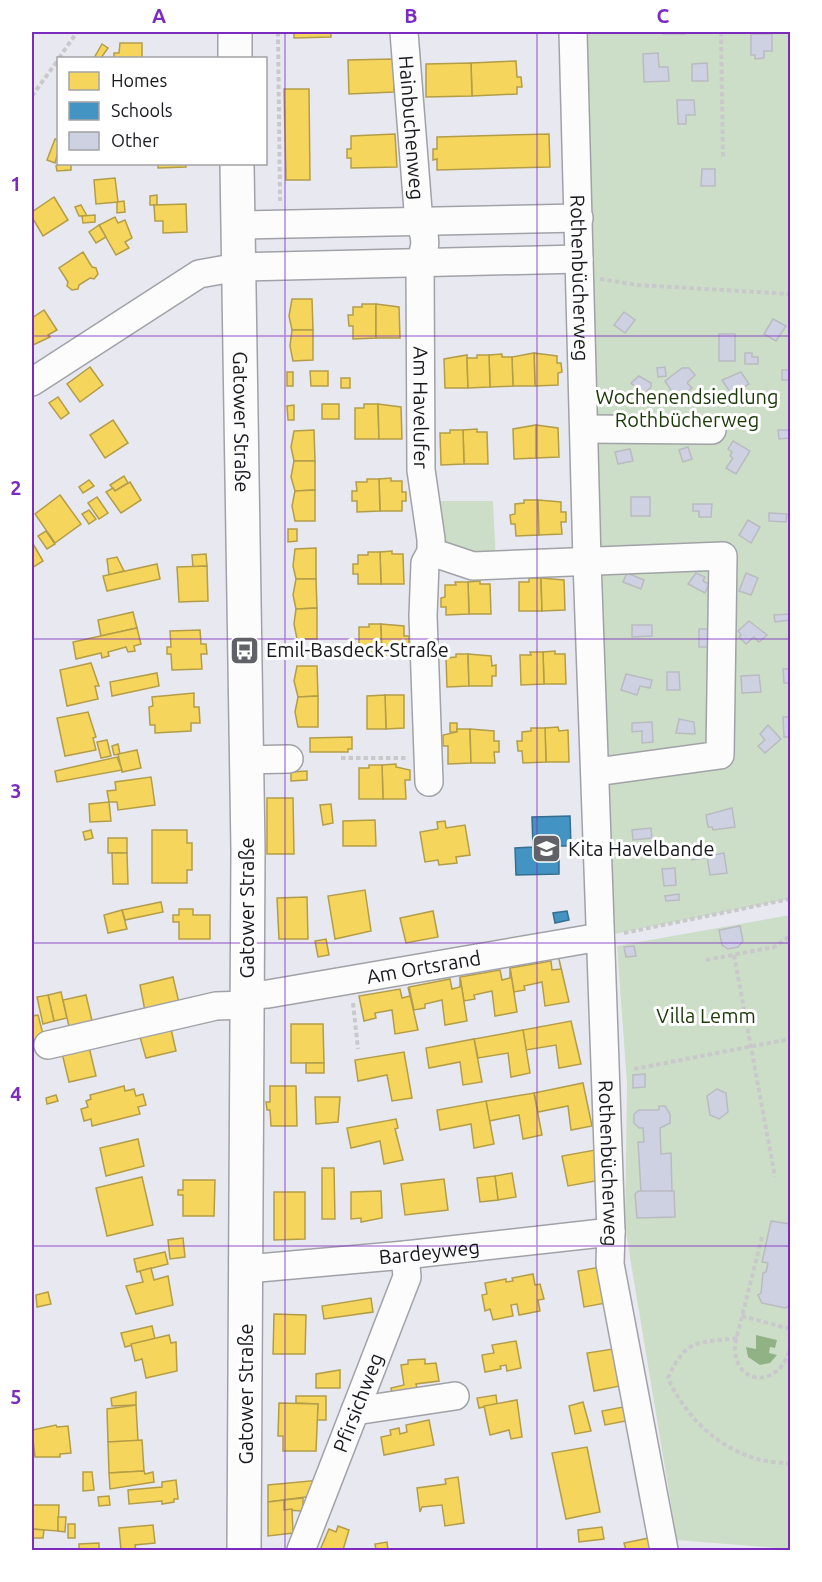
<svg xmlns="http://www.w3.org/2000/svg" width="822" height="1582" font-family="Ubuntu,sans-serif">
<rect width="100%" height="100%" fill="#e8e9f0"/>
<g fill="#ccdec8">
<path d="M573 32H790V899L600 937Z"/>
<path d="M435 501H493L496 562 443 547Z"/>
<path d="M790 915V1549L677 1540 625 1227 627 1084 617 946Z"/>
</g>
<path fill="#91b284" d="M756 1335 777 1340 775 1348 770 1347 769 1353 777 1355 770 1363 760 1365 748 1357 746 1347 756 1349Z"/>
<g fill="#f6d55c" stroke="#b39d49" stroke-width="1.5">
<path d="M294 32H331V37L294 38Z"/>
<path d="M120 43H142V58H114V53H119Z"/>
<path d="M102 44 108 48 101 58H94Z"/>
<path d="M393 59 399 81H394V92L349 94 348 60Z"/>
<path d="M516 61 517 77H521L522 87H517V94L472 96 471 63Z"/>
<path d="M471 63 472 96 426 97V64Z"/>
<path d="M284 89H309L310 180H286Z"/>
<path d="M395 134 397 167 351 168V158H347V149H351V136Z"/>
<path d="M549 134 550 167 437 170V159L433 160V149H437V137Z"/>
<path d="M55 139 58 140V152L55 163 47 160Z"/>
<path d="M60 164H71V170L57 171 56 166Z"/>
<path d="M158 164H186V167L158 168Z"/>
<path d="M115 178 118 202 96 204 94 180Z"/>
<path d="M157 195V205H150V196Z"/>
<path d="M54 197 68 220 43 236 32 217V212Z"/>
<path d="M124 201 125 212 117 213V202Z"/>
<path d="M186 204 187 232 163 233V221H155L154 205Z"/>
<path d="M81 205 87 216H79L75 207Z"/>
<path d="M95 215V222L83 223 82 216Z"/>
<path d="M115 217 118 223 125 220 132 238 125 242 129 248 116 255 99 225Z"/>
<path d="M99 225 106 237 96 243 89 232Z"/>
<path d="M83 252 92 267 96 268 98 274 94 279 90 278 79 285 78 289 72 290 67 286 68 282 59 268Z"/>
<path d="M292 299H312L313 330H292L289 316Z"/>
<path d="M362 304H376V338L353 339V326H349L348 315H353V307H362Z"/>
<path d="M376 304 399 307 400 338H376Z"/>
<path d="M44 310 57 330 48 335 50 337 33 345 32 318Z"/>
<path d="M292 330H313V360L293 361 290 346Z"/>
<path d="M534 353 557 356V363H561L562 372 558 373V385L535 386Z"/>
<path d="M534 353 535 386H513L512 357Z"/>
<path d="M502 354V357H512L513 386 490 387 489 355Z"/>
<path d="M467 355 468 388H445L444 359Z"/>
<path d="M477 355H489L490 387 468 388 467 358H477Z"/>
<path d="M90 367 103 385 80 402 67 384Z"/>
<path d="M310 371H328V386H311Z"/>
<rect x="287" y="372" width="6" height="14"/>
<rect x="341" y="378" width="9" height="10"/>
<path d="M58 397 69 413 61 419 49 403Z"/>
<rect x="322" y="404" width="17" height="15"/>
<path d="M364 404H378L379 439H355V408H364Z"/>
<path d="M378 404 401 407 402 439H379Z"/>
<path d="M294 405V420H288L287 406Z"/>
<path d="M113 420 128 443 105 458 90 435Z"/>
<path d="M536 425 558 428 559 457 536 458Z"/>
<path d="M536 425V458L514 459 513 429Z"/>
<path d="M477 429V432H487L488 464H464L463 430Z"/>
<path d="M314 430 315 461H294L291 447 294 431Z"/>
<path d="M450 430H463L464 464 441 465 440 433H450Z"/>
<path d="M294 461H315V490L295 491 291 477Z"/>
<path d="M124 476 128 483 115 491 110 485Z"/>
<path d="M391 478V481H402V492H406V501H402V511H380L379 479Z"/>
<path d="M367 479H379L380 511 357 512V501H352V491H357L356 482H367Z"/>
<path d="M89 480 94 486 83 493 79 487Z"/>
<path d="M130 482 141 500 121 513 106 492 113 488 115 491Z"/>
<path d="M315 490V521H295L292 506 295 491Z"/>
<path d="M60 495 81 524 55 543 35 514Z"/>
<path d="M97 497 108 513 99 519 88 503Z"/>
<path d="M524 500H538L539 535 516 536 515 524H511L510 515 515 514V504L524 503Z"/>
<path d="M538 500 561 502V512H566V522H561L562 534 539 535Z"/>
<path d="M89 510 96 519 89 524 82 514Z"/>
<path d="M288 529H297V541L288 542Z"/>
<path d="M46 531 55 544 47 549 38 536Z"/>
<path d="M32 542 43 561 32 568Z"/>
<path d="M316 548V579H296L293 566 295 549Z"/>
<path d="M392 551V554H403L404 584H381L380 552Z"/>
<path d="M368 552H380L381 584H358V574H353V564H358V555H368Z"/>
<path d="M206 554 207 566 193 567 192 555Z"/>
<path d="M117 557 124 571 109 575 107 559Z"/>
<path d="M157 564 160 579 107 591 103 576Z"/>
<path d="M207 566 208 601 179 602 177 567Z"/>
<path d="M529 578H541L542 611H519V582H529Z"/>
<path d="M541 578 564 580 565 610 542 611Z"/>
<path d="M296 579H316L317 608 296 609 293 595Z"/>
<path d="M480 581V584H490L491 614H469L468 582Z"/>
<path d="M455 582H468L469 614 446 615V607H441V598L445 597V585H456Z"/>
<path d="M317 608V639H297L294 624 296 609Z"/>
<path d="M133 612 137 628 101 636 98 620Z"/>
<path d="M369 624H381L382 656 359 657V627H369Z"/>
<path d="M381 624 404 626V636H409V646H404L405 656H382Z"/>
<path d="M137 628 141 644 134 646 135 651 128 652 126 647 108 652 109 656 102 658 101 653 76 659 73 642Z"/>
<path d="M200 630 201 644H206L207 654H201L202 669 172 670 171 654H167V647H171L170 631Z"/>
<path d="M555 651V654H565L566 684H544L543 652Z"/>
<path d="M530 652H543L544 684 521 685 520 655H531Z"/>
<path d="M456 654H468L469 686 447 687 446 658 456 657Z"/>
<path d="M468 654 491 656 492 666 496 665V676H492V686H469Z"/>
<path d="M91 663 99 686H95L98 699 67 706 60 670Z"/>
<path d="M297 666H317L318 696 298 697 294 681Z"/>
<path d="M157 673 159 686 112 696 110 682Z"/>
<path d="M194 693V707H199L200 723H191V731L155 733V725H150L149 707 153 706 152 697Z"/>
<path d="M385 695H404V728L386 729Z"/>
<path d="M385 695 386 729H367V696Z"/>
<path d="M318 696V727H298L295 712 298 697Z"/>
<path d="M88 712 96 737 93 738 96 750 65 756 57 718Z"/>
<rect x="450" y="723" width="7" height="9"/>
<path d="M558 727 559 731 568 730 569 762H546L545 728Z"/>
<path d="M531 728H545L546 762 523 763 522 751H518L517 741H522V732L531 731Z"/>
<path d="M457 729H470L471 763 448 764V746H443V735L457 732Z"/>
<path d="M470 729 494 731V741H499V752H494L495 763H471Z"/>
<path d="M352 737V749H348V752H310V738Z"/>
<path d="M107 740 111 756 101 758 97 742Z"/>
<path d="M118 744 120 754 114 755 112 746Z"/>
<path d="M137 750 141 768 122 772 118 754Z"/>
<path d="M117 757 122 770 57 782 55 771Z"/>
<path d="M396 764V767L410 770V780H405L406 799H383L382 765Z"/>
<path d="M369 765H382L383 799H359V768H369Z"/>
<path d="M307 771V780L291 781V772Z"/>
<path d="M151 777 155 805 118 810 117 802H109L107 791 116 790 115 782Z"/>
<path d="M267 798H293L294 854H267Z"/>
<path d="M109 802 111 821 90 822 89 804Z"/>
<path d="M331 804 333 823 323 825 320 805Z"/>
<path d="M375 820 376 846H343V821Z"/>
<path d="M445 821 446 828 465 825 470 855 456 857 457 863 439 865 438 860 425 862 420 832 438 829 437 822Z"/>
<path d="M91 830 93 838 85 840 83 832Z"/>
<path d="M152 830H187V843H192V870H187V883H152Z"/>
<rect x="108" y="838" width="19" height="15"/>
<path d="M112 853H127L128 884H113Z"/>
<path d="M365 890 371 931 335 939 328 896Z"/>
<path d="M307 897 308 939H279L277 898Z"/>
<path d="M161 902 163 912 125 920 122 910Z"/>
<path d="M179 909H193V915H210V939H179V922H173V915H179Z"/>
<path d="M122 910 127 929 108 933 104 915Z"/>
<path d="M433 911 438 937 406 943 400 918Z"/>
<path d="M326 939 329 955 318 957 315 941Z"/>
<path d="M559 959 569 1002 545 1006 542 982 524 986 525 990 514 992 510 968 551 961 552 970 561 969Z"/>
<path d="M510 968 517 1012 495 1016 492 991 474 995 475 999 464 1001 460 977 500 970 502 980 510 978Z"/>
<path d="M173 977 179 1003 145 1011 140 985Z"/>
<path d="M460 977 467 1021 445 1025 442 1000 425 1004V1008L414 1010 409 987 450 979 452 989 460 987Z"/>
<path d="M408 987 418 1030 395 1034 392 1010 375 1013 376 1018 364 1021 359 996 400 989 402 998 410 996Z"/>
<path d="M61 992 67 1018 54 1021 48 995Z"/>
<path d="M48 995 54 1021 43 1024 37 997Z"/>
<path d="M86 995 93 1025 70 1031 63 1000Z"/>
<path d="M38 1015 44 1038 32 1040V1016Z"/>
<path d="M571 1021 581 1064 559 1068 556 1045 526 1050 523 1030Z"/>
<path d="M291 1024H323L324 1063H291Z"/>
<path d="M171 1029 176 1051 146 1058 140 1037Z"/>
<path d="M523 1030 530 1073 511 1077 508 1053 478 1058 474 1039Z"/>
<path d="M474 1039 482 1082 463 1085 460 1062 429 1068 426 1048Z"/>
<path d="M89 1047 96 1076 69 1082 62 1053Z"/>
<path d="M404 1052 412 1098 392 1101 387 1075 358 1081 355 1060Z"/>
<rect x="306" y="1063" width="18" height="10"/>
<path d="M583 1083 592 1126 571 1130 568 1106 538 1112 534 1093Z"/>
<path d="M124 1086 125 1091 134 1089 136 1096 143 1094 146 1105 138 1107 140 1114 92 1126 91 1119 84 1121 81 1109 88 1107 86 1101 91 1099 90 1095Z"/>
<path d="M270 1086H296L297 1126H271L270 1110H267L266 1102H270Z"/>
<path d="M534 1093 542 1135 523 1139 519 1115 489 1121 486 1101Z"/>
<path d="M56 1095 58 1101 47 1104 46 1098Z"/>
<path d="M315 1097H340L338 1122 316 1124Z"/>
<path d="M486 1101 494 1144 474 1148 471 1124 440 1130 437 1110Z"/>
<path d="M396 1119 398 1128 395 1129 403 1160 384 1164 380 1141 351 1148 347 1128Z"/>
<path d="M138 1139 144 1166 106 1176 100 1148Z"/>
<path d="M595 1150 601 1180 568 1186 562 1156Z"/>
<path d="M322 1168H334L335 1219H322Z"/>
<path d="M512 1173 516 1197 498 1200 495 1176Z"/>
<path d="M495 1176 498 1200 480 1202 477 1178Z"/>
<path d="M142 1177 153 1225 107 1236 96 1188Z"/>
<path d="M444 1179 448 1210 405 1215 401 1184Z"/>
<path d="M183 1180H215L214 1216H183V1195H178V1190H183Z"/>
<path d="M381 1191 382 1218 361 1222V1218L351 1219V1192Z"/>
<path d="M274 1192H305V1239L274 1240Z"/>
<path d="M183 1238 185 1257 170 1259 168 1240Z"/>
<path d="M165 1252 168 1264 137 1272 134 1259Z"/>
<path d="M600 1267 606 1303 584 1307 578 1271Z"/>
<path d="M151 1268 154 1280 168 1276 173 1305 136 1314 126 1286 143 1282 140 1271Z"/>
<path d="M533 1274 535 1285 540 1284 544 1299 538 1300 540 1311 519 1315 517 1304 511 1305 513 1316 493 1320 490 1309 485 1311 482 1295 487 1294 485 1283 506 1279V1282L513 1281 512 1278Z"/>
<path d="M48 1292 51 1304 37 1307 36 1295Z"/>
<path d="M371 1298 373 1312 324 1319 322 1306Z"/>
<path d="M274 1314 306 1315 305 1354H273Z"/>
<path d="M152 1326 155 1339 125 1347 121 1333Z"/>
<path d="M169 1335 171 1343 176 1342 177 1371 146 1378 142 1359 135 1361 131 1344Z"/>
<path d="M516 1341 521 1368 507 1371 506 1365 500 1366 501 1369 485 1372 482 1355 494 1353 492 1345Z"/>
<path d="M613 1349 620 1386 594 1391 587 1353Z"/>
<path d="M425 1359V1364L436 1363 439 1381 416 1384 418 1393 393 1398 391 1388 404 1385 401 1365 408 1364V1360Z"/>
<path d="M340 1370V1388H316V1374Z"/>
<path d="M136 1392V1405L112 1406 111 1398Z"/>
<path d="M496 1395 497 1404 479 1408 477 1398Z"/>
<path d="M296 1396H326V1420H317L318 1404 296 1403Z"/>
<path d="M517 1400 522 1437 511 1439 509 1430 490 1435 484 1406Z"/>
<path d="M583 1402 591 1431 575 1434 569 1406Z"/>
<path d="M279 1403 318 1404 316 1451H283V1436H278Z"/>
<path d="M136 1405 138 1441 108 1442 107 1409Z"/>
<path d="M623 1407 626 1421 605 1425 602 1411Z"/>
<path d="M429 1420 434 1445 384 1455 381 1437 391 1435 390 1430 399 1428 400 1434 407 1432 406 1425Z"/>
<path d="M56 1425 57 1427 68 1426 71 1453 60 1454V1457H35L32 1430Z"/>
<path d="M142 1440 144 1471 109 1473 108 1442Z"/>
<path d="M587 1447 600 1512 566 1519 552 1453Z"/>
<path d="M144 1471 145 1474 153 1472 154 1482 110 1489 109 1473Z"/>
<path d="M83 1472H92L94 1490 83 1491Z"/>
<path d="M458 1477 464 1523 445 1526 442 1505 422 1507 420 1512 417 1488 446 1484 445 1479Z"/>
<path d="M176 1480 178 1499H174V1502L162 1504V1501L129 1504 128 1490 162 1487V1482Z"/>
<path d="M320 1480 313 1496 268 1502V1485Z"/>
<path d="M109 1496 110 1505 99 1506 98 1497Z"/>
<path d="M303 1498V1511L284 1510V1500Z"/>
<path d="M284 1500V1510L292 1509 293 1533 268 1536V1502Z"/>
<path d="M32 1505H59L58 1531 32 1529Z"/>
<path d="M58 1517H66L65 1532 58 1531Z"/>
<rect x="68" y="1524" width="7" height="14"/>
<path d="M153 1525 155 1543 135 1545 136 1550H121L119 1528Z"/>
<path d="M338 1526 349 1530 343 1550H320L329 1529 336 1532Z"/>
<path d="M602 1527 604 1539 579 1542 578 1530Z"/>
<path d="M32 1529 44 1530 43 1538H32Z"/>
<path d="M649 1538 651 1550H626L624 1543Z"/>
<path d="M387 1542 388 1550H376L375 1544Z"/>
<path d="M99 1543V1550H79V1544Z"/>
</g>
<g fill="#4393c3" stroke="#366e91" stroke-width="1.5">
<path d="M570 816 571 846H559V874L516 875 515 848 533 847 532 817Z"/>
<path d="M567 911 569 920 555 923 553 913Z"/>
</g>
<g fill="#ced1e2" stroke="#babbc1" stroke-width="1.5">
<rect x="663" y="32" width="22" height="2"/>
<path d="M751 34H772V51H764V58L755 59V55H751Z"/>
<path d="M658 53 659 67H668L669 81 644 82 643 54Z"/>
<path d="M707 63 708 81H692V64Z"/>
<path d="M677 100H694L695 115H686V124H678Z"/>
<path d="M702 169H715V186H701Z"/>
<path d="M624 312 635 320 625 333 614 325Z"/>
<path d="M773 319 786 326 776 341 764 334Z"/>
<rect x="719" y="334" width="16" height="27"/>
<path d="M745 353H752V357H758V364H745Z"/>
<path d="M665 367 666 376 658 377 657 368Z"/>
<path d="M682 368H689L695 375 687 383 692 388 677 400 665 381Z"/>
<rect x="782" y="370" width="7" height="10"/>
<path d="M741 372 749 384 732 395 722 380Z"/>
<path d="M639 376 651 383V387L643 395 631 383Z"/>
<path d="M778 430H789L790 438 779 439Z"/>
<path d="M733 441 750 451 736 474 726 468 733 458 730 456 732 452 728 449Z"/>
<path d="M688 447 692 459 683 462 679 450Z"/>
<path d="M630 449 633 461 618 464 615 452Z"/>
<rect x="631" y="497" width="19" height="19"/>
<path d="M693 504H712L711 517H699V511H693Z"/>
<path d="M769 513 787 514 786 522 769 521Z"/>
<path d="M748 520 760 527 751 543 739 535Z"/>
<path d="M627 573 644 580 641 589 623 582Z"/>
<path d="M696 573 705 577 703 581 709 584 705 593 688 584Z"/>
<path d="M746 573 758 578 751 595 739 591Z"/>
<path d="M790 614V620L775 622 774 615Z"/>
<path d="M749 621 767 635 759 642 754 637 746 644 739 637 741 635 738 631Z"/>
<path d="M632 625H652V636L632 637Z"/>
<rect x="699" y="629" width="12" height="18"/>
<path d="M783 669H789L790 683H784Z"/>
<path d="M667 672H679L680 690H667Z"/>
<path d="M626 674 652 680 650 688 640 686 637 695 621 690Z"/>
<path d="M759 675 761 692 742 693 741 676Z"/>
<path d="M783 717H789L790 737H784Z"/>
<path d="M679 719 694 722 695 734 676 733Z"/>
<path d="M652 722 653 742 642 743V731L632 732V723Z"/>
<path d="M768 725 781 739 765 753 758 746 765 740 760 734Z"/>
<path d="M732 808 735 827 713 830 712 827H708L706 815Z"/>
<path d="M651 828 652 838 633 840 632 830Z"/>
<path d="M703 852 704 858 692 860 691 854Z"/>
<path d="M724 853 727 873 710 875 707 856Z"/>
<path d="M675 868 676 885 664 886 662 869Z"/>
<path d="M679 894V900L666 901 665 896Z"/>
<path d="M740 926 743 941 738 947 728 949 722 945 719 930Z"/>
<path d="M634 946 636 956 626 957 624 947Z"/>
<path d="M645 1074V1087L633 1088V1075Z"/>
<path d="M717 1089 726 1093 728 1112 719 1119 710 1115 707 1096Z"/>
<path d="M659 1106H665L670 1114V1123L660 1128 661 1154 671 1153 672 1191 641 1192 638 1142H644L643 1128H639L634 1123V1114L639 1110H659Z"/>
<path d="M638 1191H674L675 1217 637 1218 635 1194Z"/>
<path d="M771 1221 790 1224V1306L785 1308 762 1303 758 1295 761 1293 763 1273 766 1272 768 1263 762 1262Z"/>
</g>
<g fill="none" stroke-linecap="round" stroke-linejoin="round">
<defs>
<g id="minor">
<path id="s1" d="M404 32 419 223C428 238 425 248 420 264L421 470 431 539V552L425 563 423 616 429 782"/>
<path id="s2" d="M573 32 587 561 611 1232 610 1264 664 1550"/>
<path d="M239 225 579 218"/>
<path d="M32 382 199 274 238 267 579 259"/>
<path d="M584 429 712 430"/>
<path d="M431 552 473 566 723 556 720 755 596 772"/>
<path d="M246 760 289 759"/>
<path id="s3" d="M246 995 268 994 600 937"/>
<path d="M48 1045 216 1006 246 1005"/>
<path id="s4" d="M247 1269 405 1255 611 1232"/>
<path d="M355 1411 455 1396"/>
<path id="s5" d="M301 1550 407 1277 405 1255"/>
</g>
<g id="major">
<path d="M235 32V58"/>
<path id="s6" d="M237 164 248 850 244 1550"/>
</g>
</defs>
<use href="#minor" stroke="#a1a2a7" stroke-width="30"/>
<use href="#major" stroke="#a1a2a7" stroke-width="36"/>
<g stroke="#c9c9cc" stroke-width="4" stroke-dasharray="4.5 3" stroke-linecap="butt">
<path d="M278 32 280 201"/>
<path d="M721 32 723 157"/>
<path d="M59 58 77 32"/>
<path d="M32 96 58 60"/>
<path d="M600 279 638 285 790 294"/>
<path d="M341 758H406"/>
<path d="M624 933 790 899"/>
<path d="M734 955 775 1177"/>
<path d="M706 960 774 947 790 936"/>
<path d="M353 1003 358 1049"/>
<path d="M634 1069 790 1039"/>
<path d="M762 1237 735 1344C732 1385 779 1391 790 1348"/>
<path d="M742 1316 790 1329"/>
<path d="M737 1338C697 1343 686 1338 668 1378 684 1414 715 1446 754 1458 765 1462 779 1462 790 1464"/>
</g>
<use href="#minor" stroke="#fcfcfd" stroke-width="27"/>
<use href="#major" stroke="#fcfcfd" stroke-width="33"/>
</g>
<path fill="none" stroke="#7b2cbf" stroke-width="1.5" stroke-opacity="0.55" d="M285 32V1550M537 32V1550M32 336H790M32 639H790M32 943H790M32 1246H790"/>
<defs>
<symbol id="bus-square" viewBox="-11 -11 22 22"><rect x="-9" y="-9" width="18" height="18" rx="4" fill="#616267" stroke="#fff"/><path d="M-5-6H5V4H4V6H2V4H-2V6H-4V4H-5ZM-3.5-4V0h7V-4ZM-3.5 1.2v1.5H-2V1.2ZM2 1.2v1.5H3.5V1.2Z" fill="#fff"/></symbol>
<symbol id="school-square" viewBox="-11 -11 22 22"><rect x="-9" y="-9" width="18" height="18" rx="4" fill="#616267" stroke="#fff"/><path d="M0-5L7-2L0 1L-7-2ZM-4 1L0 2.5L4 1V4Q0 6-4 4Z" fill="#fff"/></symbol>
</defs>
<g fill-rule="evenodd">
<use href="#bus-square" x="228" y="634" width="33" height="33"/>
<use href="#school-square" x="530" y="832" width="33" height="33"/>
</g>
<g text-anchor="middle" stroke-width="6" stroke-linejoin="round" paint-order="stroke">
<g font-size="20" fill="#18191d" stroke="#fff">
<text dy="7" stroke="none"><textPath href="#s1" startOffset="96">Hainbuchenweg</textPath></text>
<text dy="7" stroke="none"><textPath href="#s2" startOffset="246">Rothenbücherweg</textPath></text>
<text dy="7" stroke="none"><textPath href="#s1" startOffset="378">Am Havelufer</textPath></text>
<text dy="7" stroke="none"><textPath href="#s6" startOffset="258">Gatower Straße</textPath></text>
<text transform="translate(247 908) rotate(-90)" y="7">Gatower Straße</text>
<text dy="7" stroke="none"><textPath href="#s3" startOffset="180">Am Ortsrand</textPath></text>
<text dy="7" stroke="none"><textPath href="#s2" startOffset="1132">Rothenbücherweg</textPath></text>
<text dy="7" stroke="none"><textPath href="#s4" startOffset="183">Bardeyweg</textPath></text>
<text transform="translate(246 1394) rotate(-90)" y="7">Gatower Straße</text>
<text dy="7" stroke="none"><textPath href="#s5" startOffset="158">Pfirsichweg</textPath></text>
</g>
<g font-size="20" fill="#1b3908" stroke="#fff">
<text x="687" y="404">Wochenendsiedlung<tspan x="687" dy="23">Rothbücherweg</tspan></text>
<text x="706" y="1023">Villa Lemm</text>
</g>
<g font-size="20" fill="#18191d" stroke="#fff" text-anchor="start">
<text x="266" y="657">Emil-Basdeck-Straße</text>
<text x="568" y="856">Kita Havelbande</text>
</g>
</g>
<rect width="822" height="1582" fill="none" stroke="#ffffff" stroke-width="66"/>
<rect x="57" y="57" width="210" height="108" fill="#ffffff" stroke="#a3a3a5" stroke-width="1.5"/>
<rect x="69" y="72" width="30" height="18" fill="#f6d55c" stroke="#a3a3a5" stroke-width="1.5"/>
<text x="111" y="87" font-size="18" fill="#18191d">Homes</text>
<rect x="69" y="102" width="30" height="18" fill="#4393c3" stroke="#a3a3a5" stroke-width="1.5"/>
<text x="111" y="117" font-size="18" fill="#18191d">Schools</text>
<rect x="69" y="132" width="30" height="18" fill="#ced1e2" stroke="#a3a3a5" stroke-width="1.5"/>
<text x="111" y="147" font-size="18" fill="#18191d">Other</text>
<rect x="33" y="33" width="756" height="1516" fill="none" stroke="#7b2cbf" stroke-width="2"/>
<g font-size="20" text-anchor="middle" font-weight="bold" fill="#7b2cbf">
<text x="159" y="23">A</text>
<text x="411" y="23">B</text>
<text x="663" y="23">C</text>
<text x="16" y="191">1</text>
<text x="16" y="495">2</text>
<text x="16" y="798">3</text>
<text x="16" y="1101">4</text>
<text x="16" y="1404">5</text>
</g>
</svg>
